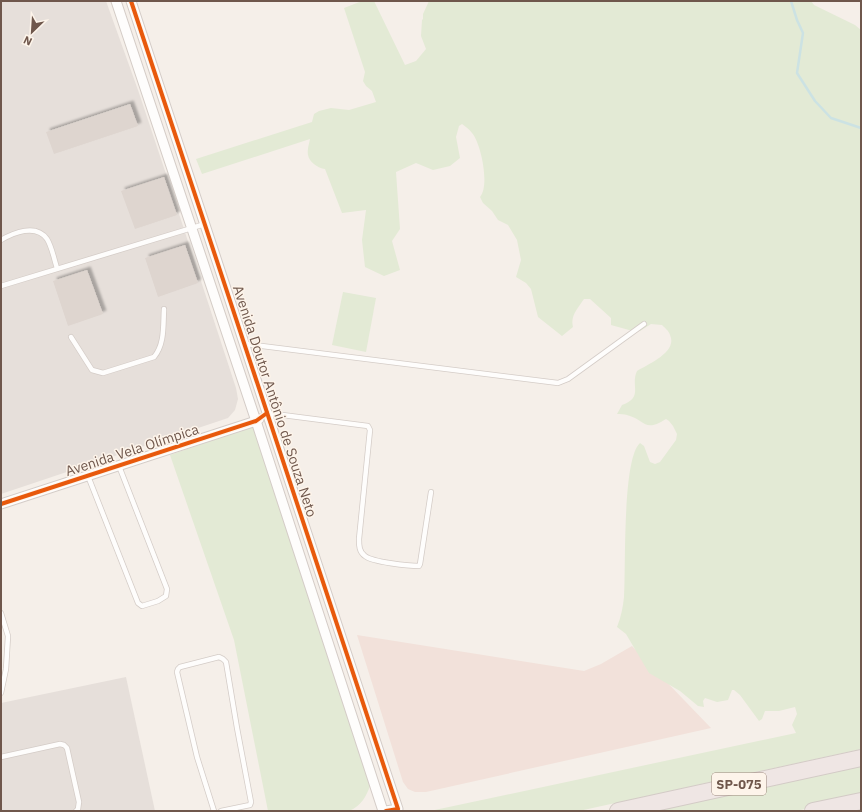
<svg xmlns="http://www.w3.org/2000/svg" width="862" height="812" font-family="'IBM Plex Sans',sans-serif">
<defs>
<filter id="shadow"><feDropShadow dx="3.5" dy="-3.5" stdDeviation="1" flood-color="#0004"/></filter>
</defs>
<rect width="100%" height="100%" fill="#f5efe9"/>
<path fill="#f2e1da" d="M357 635 584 671 601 664 632 646 711 728 426 792H415L408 789 403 782Z"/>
<g fill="#e6dfda">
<path d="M1 1H106L138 90 164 168 236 388 238 399 235 410 228 418 1 494Z"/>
<path d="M126 677 155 811H1V703Z"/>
</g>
<g fill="#e3ead5">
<path d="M362 1H374L405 65 416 61 426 49 421 36 422 20 423 19V14L429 1H811L814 5 855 25 861 30V749L579 811H430L796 733 792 725 797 714 795 707 779 711H765L762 719 759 721 740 695 734 690H732L728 700 717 702 705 698 703 701 704 707 698 706 680 691 649 673 626 634 617 627C621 617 623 607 624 597 626 569 622 459 640 443L644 446 650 462 655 464 660 462 676 440 677 434 673 426 669 421 666 419C644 433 646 420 627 415 624 414 621 414 617 414L622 405C644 397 630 386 637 371 648 364 678 352 670 335 669 331 665 328 662 325L651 324 640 331 629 330 611 325V318L590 299H584C578 308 570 316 573 327L562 336 538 317 531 289 526 283 516 277 521 260 517 240 508 225 498 220 492 211 483 203 480 197C490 186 481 143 472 133 470 130 466 127 462 124L459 126 456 137 460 158 450 166 433 170 416 163 396 172 400 229 392 241 400 270 384 276 365 267 362 240 366 210 342 213 325 169C318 168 309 162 308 155 307 150 309 144 310 139L202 174 196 159 312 122 314 114 319 111 331 108 349 110 376 102 372 91 366 86 363 81 365 72 344 8Z"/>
<path d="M343 292 376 298 366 352 332 345Z"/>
<path d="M254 426 370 786C366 797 361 806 349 811H268L234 640 170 455Z"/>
<path d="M861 765V797L796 811H653Z"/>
</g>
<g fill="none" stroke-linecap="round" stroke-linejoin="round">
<path stroke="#cce2e3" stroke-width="2.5" d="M791 1 797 20 803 33 797 73 815 101 831 118 861 128"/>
</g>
<g fill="#ded5cf" filter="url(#shadow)">
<path d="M130 104 138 126 54 154 46 132Z"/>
<path d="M164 177 177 215 135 229 121 191Z"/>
<path d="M185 245 198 283 158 297 145 258Z"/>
<path d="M87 270 103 314 68 326 53 281Z"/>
</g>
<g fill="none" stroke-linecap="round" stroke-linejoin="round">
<defs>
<g id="service">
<path d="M1 240C13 233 36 223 47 239 52 247 54 259 57 268"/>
<path d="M1 286 205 224"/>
<path d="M71 337 92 370 103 373 154 357C165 344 163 325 164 309"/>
<path d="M246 344 558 383 568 379 644 324"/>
<path d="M267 413 368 426 370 430 359 539C359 545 359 552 365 556 372 562 409 566 419 566L420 564 431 492"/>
<path d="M88 476 138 603 142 606 158 601 166 596 167 589 119 466"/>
<path d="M1 613 8 636 6 669 1 693"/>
<path d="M1 757 60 744 64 745 67 748 79 802 78 809 76 811"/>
<path d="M214 811 197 757 177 672 178 669 180 667 219 657 223 659 226 662 237 728 251 802 250 805 221 811"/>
</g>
<g id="minor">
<path d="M116 1 256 421 383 811"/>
<path d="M131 1 398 809 386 811"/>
<path d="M1 504 256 421 259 419"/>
</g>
<g id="motorway">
<path d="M618 811 861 758"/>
<path d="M813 811 861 801"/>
</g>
</defs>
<use href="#service" stroke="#d4ccc7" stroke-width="6"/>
<use href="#minor" stroke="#d4ccc7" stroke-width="11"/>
<use href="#motorway" stroke="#d3cbc6" stroke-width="18"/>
<use href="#service" stroke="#fefdfc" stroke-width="4.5"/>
<use href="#minor" stroke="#fefdfc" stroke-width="9"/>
<use href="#motorway" stroke="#efe6e4" stroke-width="16"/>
<defs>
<g id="cycleway">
<path d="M131 1 398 809 386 811"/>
<path d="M1 504 256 421 267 413"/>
</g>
</defs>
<use href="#cycleway" stroke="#fdf4ea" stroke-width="6"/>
<use href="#cycleway" stroke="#e8590c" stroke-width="4"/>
</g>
<g text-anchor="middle" stroke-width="3" stroke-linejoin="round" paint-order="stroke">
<rect fill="#fdf4ea" stroke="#9a867b" stroke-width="1" x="712" y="773" width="54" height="22" rx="3"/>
<g font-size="13" font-weight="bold" fill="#6f574c">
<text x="739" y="789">SP-075</text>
</g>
<g font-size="14" fill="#6f574c" stroke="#fdf4ea">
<text transform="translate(275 401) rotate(72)" y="5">Avenida Doutor Antônio de Souza Neto</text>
<text transform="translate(132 450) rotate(-18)" y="5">Avenida Vela Olímpica</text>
</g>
</g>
<rect width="862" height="812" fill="none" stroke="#6f574c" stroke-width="4"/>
<g transform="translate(32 32) rotate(205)" stroke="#fdf4ea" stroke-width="3" paint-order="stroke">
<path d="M0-3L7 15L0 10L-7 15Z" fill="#6f574c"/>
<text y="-6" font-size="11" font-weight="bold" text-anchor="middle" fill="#6f574c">N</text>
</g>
</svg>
